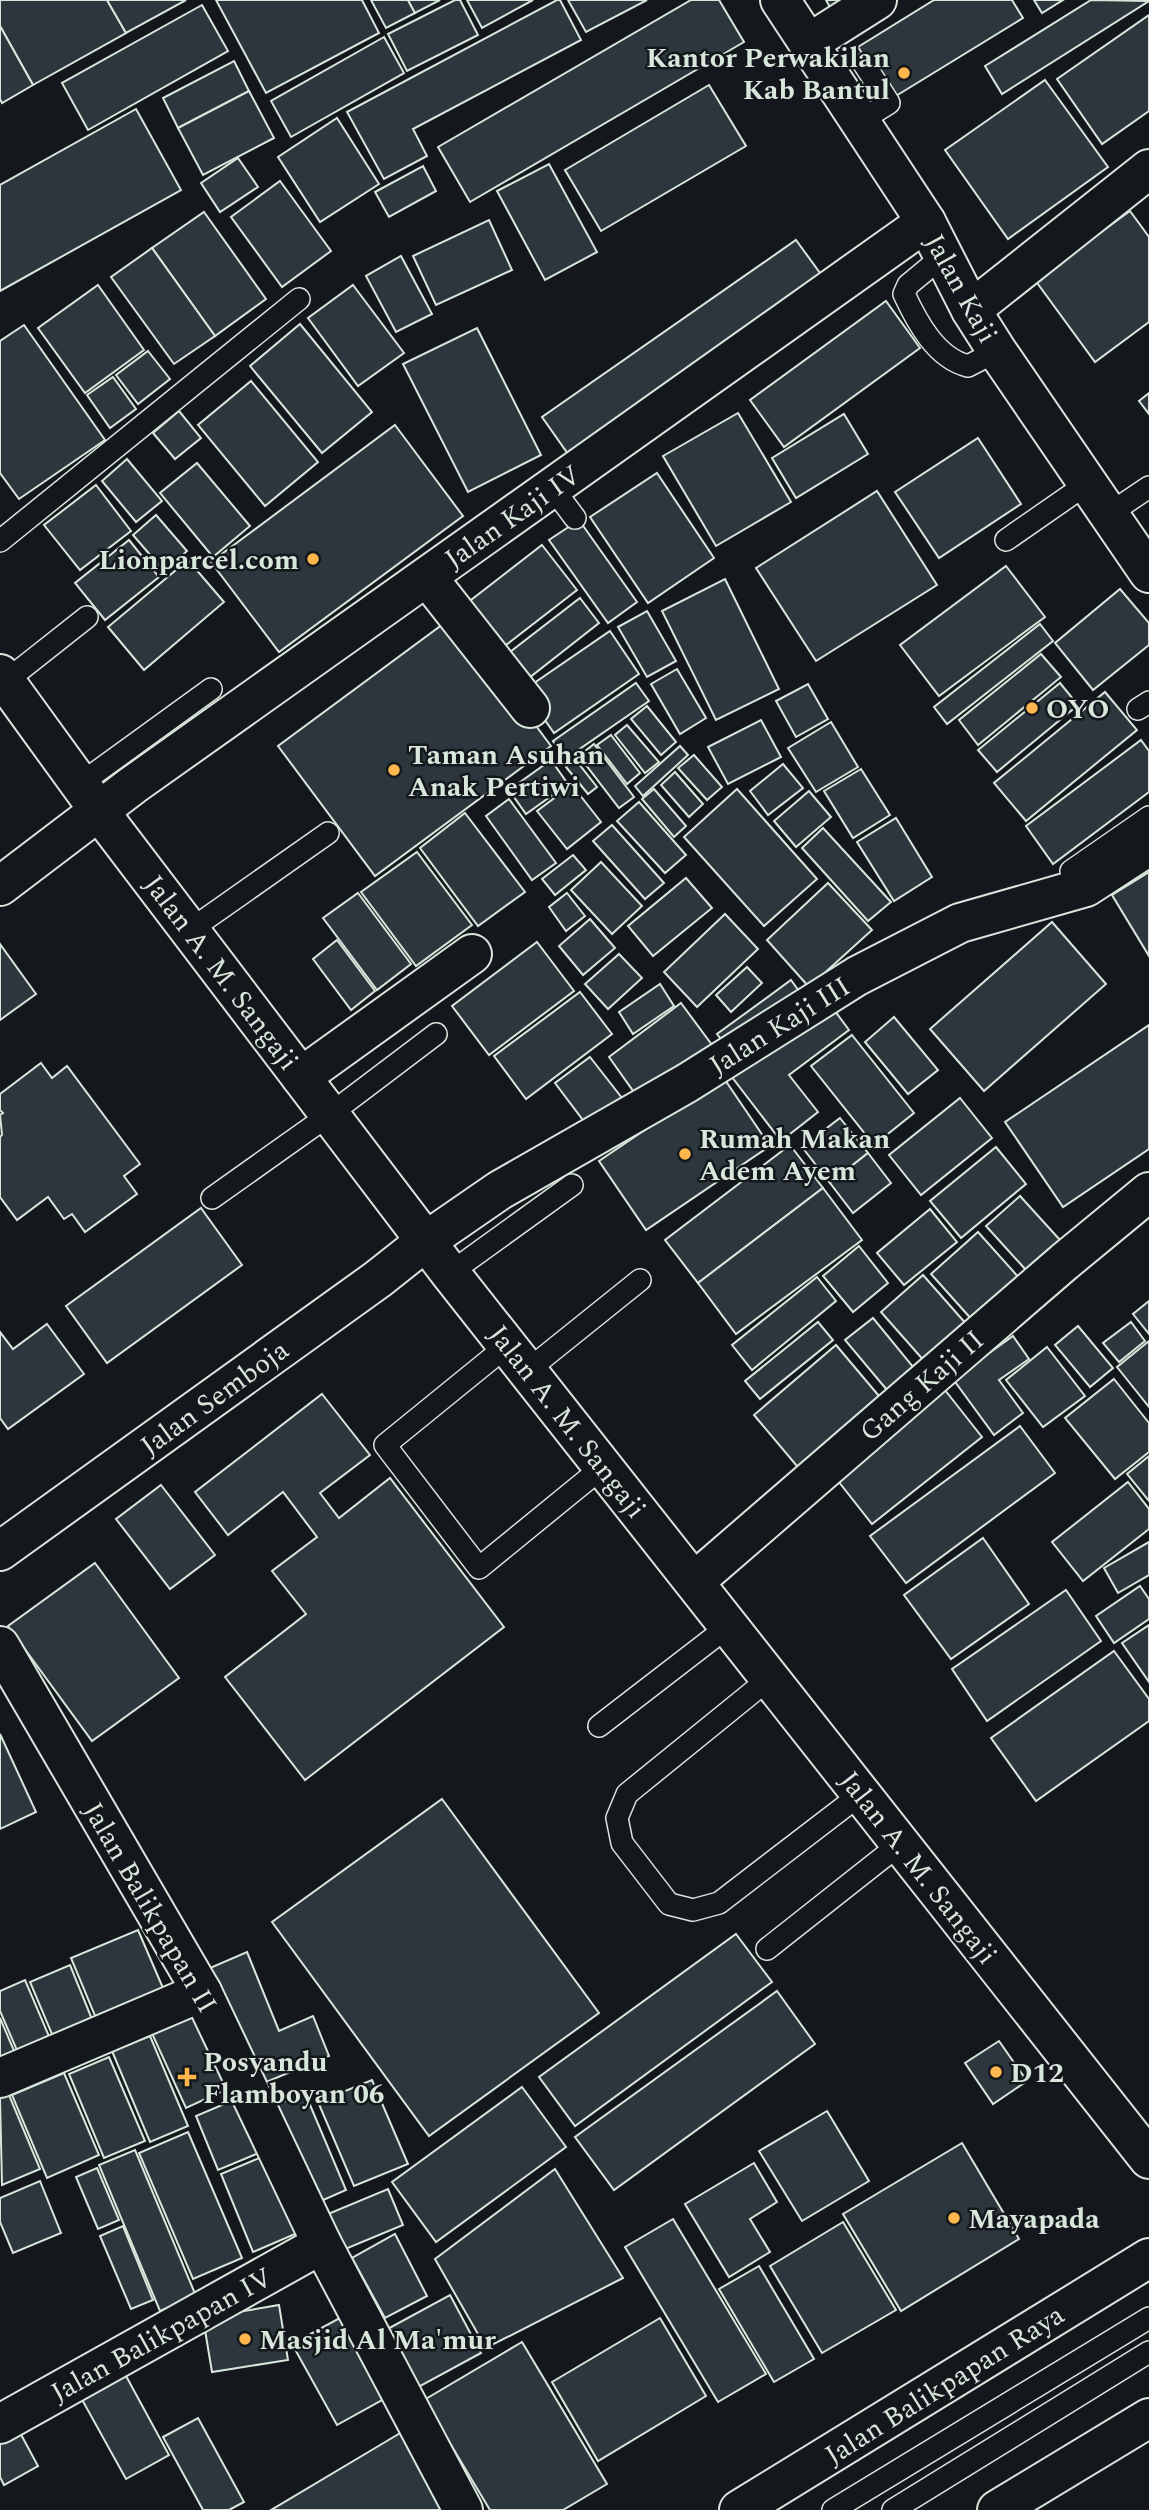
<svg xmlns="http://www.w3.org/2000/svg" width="1149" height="2510" font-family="Spectral,serif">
<rect width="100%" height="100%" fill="#14181c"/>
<g fill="#2c363c" stroke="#d8e6dc" stroke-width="2">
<path d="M0 0H107L126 33 33 85 0 26Z"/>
<path d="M107 0H186L126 33Z"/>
<path d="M216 0H362L379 33 266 93Z"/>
<path d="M371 0H408L415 13 386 28Z"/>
<path d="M408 0H440L415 13Z"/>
<path d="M455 0H460L478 35 407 71 388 34Z"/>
<path d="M467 0H533L482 28Z"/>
<path d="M557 0H560L581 40 413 129 427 156 384 179 347 112Z"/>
<path d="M568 0H647L586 32Z"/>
<path d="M691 0H719L744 42 470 202 438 147Z"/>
<path d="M826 0H847L831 9Z"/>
<path d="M934 0H1012L1023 18 891 99 858 47Z"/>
<path d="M1034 0H1063L1042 13Z"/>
<path d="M1091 0 1149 1 1002 94 985 66Z"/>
<path d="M202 5 228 51 88 130 62 83Z"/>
<path d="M1149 15V111L1102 144 1057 79Z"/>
<path d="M0 26 33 85 2 103 0 99Z"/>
<path d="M384 37 404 73 291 137 271 101Z"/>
<path d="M234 61 249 91 178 128 163 98Z"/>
<path d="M1045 80 1108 167 1008 239 945 150Z"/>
<path d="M709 85 746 146 601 231 565 170Z"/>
<path d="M249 91 274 138 203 175 178 128Z"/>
<path d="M136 109 181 190 0 291V185Z"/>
<path d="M337 118 379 184 320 222 278 157Z"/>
<path d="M238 158 258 187 220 212 201 183Z"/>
<path d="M549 164 597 252 545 280 497 191Z"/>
<path d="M423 166 436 191 389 217 375 192Z"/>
<path d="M280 181 331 251 282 287 231 217Z"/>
<path d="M1130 211 1149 237V322L1095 362 1035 280Z"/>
<path d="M204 212 266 299 215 336 152 248Z"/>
<path d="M489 220 512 270 436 305 413 256Z"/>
<path d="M796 240 828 284 573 461 542 417Z"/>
<path d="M152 248 215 336 174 364 111 277Z"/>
<path d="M401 256 432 314 396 332 366 276Z"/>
<path d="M98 285 144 350 85 393 38 328Z"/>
<path d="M353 285 404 353 358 386 308 318Z"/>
<path d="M886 301 920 348 784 447 750 400Z"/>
<path d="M300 324 372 412 322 453 250 366Z"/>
<path d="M24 325 105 440 19 499 0 473V341Z"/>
<path d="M477 328 541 455 468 492 403 364Z"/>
<path d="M148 351 170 379 138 404 116 375Z"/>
<path d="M113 377 136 409 110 428 87 395Z"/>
<path d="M251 381 318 462 265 506 198 425Z"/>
<path d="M1149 393V414L1139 401Z"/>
<path d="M179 411 201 438 175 459 153 433Z"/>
<path d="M738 413 791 502 716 546 663 456Z"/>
<path d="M844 414 868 454 796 498 772 458Z"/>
<path d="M395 425 463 516 279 652 211 562Z"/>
<path d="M978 438 1021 504 939 558 895 492Z"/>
<path d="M127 459 162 501 136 522 102 481Z"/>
<path d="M197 463 250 526 213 557 160 493Z"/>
<path d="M657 473 714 558 648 603 590 517Z"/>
<path d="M96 485 131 531 80 570 44 525Z"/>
<path d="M877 491 937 585 816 661 756 568Z"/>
<path d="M156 515 187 551 164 571 133 535Z"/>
<path d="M579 520 637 602 608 623 549 540Z"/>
<path d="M129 540 159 577 105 620 75 583Z"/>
<path d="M542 545 577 590 497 652 462 607Z"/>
<path d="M188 560 224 602 144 670 108 627Z"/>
<path d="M1006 566 1045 617 939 696 900 645Z"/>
<path d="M725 579 779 689 716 720 662 611Z"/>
<path d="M1120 589 1149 623V645L1093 690 1055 643Z"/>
<path d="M580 598 599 623 520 685 501 659Z"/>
<path d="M647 611 676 661 647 677 618 627Z"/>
<path d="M454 616 551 746 375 876 278 746Z"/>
<path d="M1040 624 1053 641 947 724 934 707Z"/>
<path d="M610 631 639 674 554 733 524 690Z"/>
<path d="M1041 654 1061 677 978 745 959 720Z"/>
<path d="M677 669 706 718 680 734 651 684Z"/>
<path d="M636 683 649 701 565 759 553 741Z"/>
<path d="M1060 683 1078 705 997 772 978 750Z"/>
<path d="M808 684 828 719 796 737 776 701Z"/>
<path d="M1105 692 1137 730 1026 821 994 783Z"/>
<path d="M647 706 676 742 661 755 631 719Z"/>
<path d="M761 720 781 757 728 784 708 747Z"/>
<path d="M831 722 858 767 816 792 788 748Z"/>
<path d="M627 725 659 762 645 773 615 735Z"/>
<path d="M611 735 640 773 627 784 597 745Z"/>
<path d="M1141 740 1149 751V792L1053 864 1026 826Z"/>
<path d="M594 744 634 797 619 808 579 756Z"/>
<path d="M680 746 688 755 643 796 635 786Z"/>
<path d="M694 755 722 787 707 800 678 768Z"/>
<path d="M575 759 597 787 588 794 566 767Z"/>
<path d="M551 760 568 784 526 814 509 790Z"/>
<path d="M783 764 803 788 768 815 750 791Z"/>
<path d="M861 769 890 815 853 838 824 791Z"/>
<path d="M675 772 703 804 689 817 661 785Z"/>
<path d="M572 785 601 822 567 849 537 811Z"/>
<path d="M654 789 686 826 674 837 642 799Z"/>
<path d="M737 789 817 879 764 926 684 837Z"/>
<path d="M809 791 831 817 796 847 774 821Z"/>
<path d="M509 799 556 863 532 880 486 816Z"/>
<path d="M639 802 686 855 665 873 617 821Z"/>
<path d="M465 813 525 892 478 926 420 848Z"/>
<path d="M896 818 932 877 894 901 857 842Z"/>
<path d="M612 825 664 883 645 899 593 841Z"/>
<path d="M823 828 891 902 868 921 802 848Z"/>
<path d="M417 852 472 925 416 966 361 892Z"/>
<path d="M573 855 586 870 555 895 542 879Z"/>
<path d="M601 862 642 906 612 934 571 890Z"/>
<path d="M1149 872V956L1112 895Z"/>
<path d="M686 878 712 908 653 956 628 926Z"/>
<path d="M828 883 872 930 809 987 767 940Z"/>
<path d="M358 893 411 964 377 990 323 918Z"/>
<path d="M567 893 585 916 566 931 549 907Z"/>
<path d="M725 914 758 949 697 1007 664 972Z"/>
<path d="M590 919 615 948 583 975 559 946Z"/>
<path d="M1052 922 1106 984 984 1091 930 1029Z"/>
<path d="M337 940 375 991 351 1010 313 959Z"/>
<path d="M537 942 574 991 489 1055 452 1006Z"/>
<path d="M0 944 36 994 0 1020Z"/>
<path d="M619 954 642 978 608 1009 585 984Z"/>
<path d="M747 967 762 983 731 1012 716 995Z"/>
<path d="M791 980 801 994 728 1048 717 1034Z"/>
<path d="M660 984 674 1006 633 1034 619 1012Z"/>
<path d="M580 992 612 1034 526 1099 494 1056Z"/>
<path d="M826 999 849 1030 789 1075 818 1112 781 1141 728 1072Z"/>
<path d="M681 1003 715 1049 641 1102 609 1057Z"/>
<path d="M894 1017 938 1070 908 1094 865 1042Z"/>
<path d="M1149 1025V1149L1063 1207 1005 1122Z"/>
<path d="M852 1035 914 1113 874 1145 811 1066Z"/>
<path d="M590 1057 622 1098 586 1124 555 1083Z"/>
<path d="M41 1063 52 1078 67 1066 140 1164 124 1176 137 1194 85 1232 72 1214 64 1219 48 1197 17 1220 0 1197V1137L2 1135 0 1115 3 1113 0 1110V1094Z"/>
<path d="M723 1077 770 1146 646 1230 599 1161Z"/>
<path d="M960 1098 992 1138 921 1195 889 1155Z"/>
<path d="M840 1118 868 1153 830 1183 802 1147Z"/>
<path d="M790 1145 823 1188 698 1283 665 1240Z"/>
<path d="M996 1147 1026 1184 961 1238 930 1201Z"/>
<path d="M868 1153 891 1183 853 1213 830 1183Z"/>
<path d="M823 1188 862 1240 736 1334 698 1283Z"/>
<path d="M1020 1196 1060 1240 1026 1270 986 1226Z"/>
<path d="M201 1208 242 1265 107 1363 66 1306Z"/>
<path d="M930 1209 957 1242 904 1285 877 1253Z"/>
<path d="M978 1232 1021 1280 974 1322 931 1274Z"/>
<path d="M859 1246 888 1283 853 1312 823 1276Z"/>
<path d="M923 1275 968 1326 926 1363 881 1312Z"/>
<path d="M817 1277 836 1301 752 1370 732 1345Z"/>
<path d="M1149 1301V1334L1133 1314Z"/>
<path d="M873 1318 914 1368 887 1390 845 1340Z"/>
<path d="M818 1322 833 1340 760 1399 745 1381Z"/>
<path d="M1131 1322 1145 1341 1119 1362 1103 1343Z"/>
<path d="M47 1324 84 1374 8 1429 0 1418V1332L13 1349Z"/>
<path d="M1078 1326 1113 1368 1090 1387 1055 1345Z"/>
<path d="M1013 1336 1029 1359 999 1380 1023 1413 994 1435 953 1379Z"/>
<path d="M1149 1341V1407L1117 1367Z"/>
<path d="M836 1345 884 1402 802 1472 754 1415Z"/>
<path d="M1047 1347 1085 1396 1043 1427 1006 1380Z"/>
<path d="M1114 1379 1149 1423V1452L1115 1479 1065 1418Z"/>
<path d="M941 1385 982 1437 872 1524 831 1472Z"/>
<path d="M322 1394 370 1455 320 1493 339 1518 390 1478 504 1627 305 1780 225 1677 306 1614 272 1571 317 1537 283 1492 228 1535 195 1492Z"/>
<path d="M1020 1426 1055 1473 906 1583 870 1536Z"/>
<path d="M1149 1456V1501L1127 1474Z"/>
<path d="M1128 1482 1149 1509V1529L1083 1581 1052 1542Z"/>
<path d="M161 1485 215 1555 170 1589 116 1519Z"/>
<path d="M983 1538 1029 1604 951 1659 904 1595Z"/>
<path d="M1149 1542V1575L1118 1593 1104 1568Z"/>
<path d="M95 1563 179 1678 92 1741 8 1626Z"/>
<path d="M1140 1586 1149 1599V1619L1114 1643 1096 1616Z"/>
<path d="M1066 1590 1101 1641 987 1721 952 1669Z"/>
<path d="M1149 1625V1682L1122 1643Z"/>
<path d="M1114 1651 1149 1699V1721L1036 1801 991 1738Z"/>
<path d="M0 1734 36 1812 0 1829Z"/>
<path d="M442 1799 599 2013 429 2136 272 1922Z"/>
<path d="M138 1930 166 1995 98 2023 71 1958Z"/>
<path d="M736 1934 772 1982 575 2126 539 2077Z"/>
<path d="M247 1952 279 2031 313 2016 329 2056 252 2088 203 1971Z"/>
<path d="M70 1965 96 2029 57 2046 30 1982Z"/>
<path d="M25 1980 51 2041 19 2055 0 2011V1991Z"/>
<path d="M777 1991 815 2044 614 2190 575 2137Z"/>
<path d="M200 2006 236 2085 186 2108 150 2029Z"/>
<path d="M0 2018 18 2060 0 2068Z"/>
<path d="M150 2036 188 2126 150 2142 112 2051Z"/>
<path d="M999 2041 1027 2081 993 2104 965 2063Z"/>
<path d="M109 2057 145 2141 104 2158 69 2074Z"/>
<path d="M64 2073 99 2155 47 2178 12 2095Z"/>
<path d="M372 2080 408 2164 354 2186 318 2102Z"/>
<path d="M522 2087 566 2147 436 2242 392 2182Z"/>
<path d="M305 2093 346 2190 312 2205 271 2107Z"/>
<path d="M9 2095 40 2169 2 2185 0 2098Z"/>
<path d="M243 2096 266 2150 218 2170 196 2116Z"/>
<path d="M827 2111 869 2181 802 2221 759 2151Z"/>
<path d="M188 2132 242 2258 193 2279 139 2153Z"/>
<path d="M962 2143 1019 2239 901 2311 843 2214Z"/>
<path d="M135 2150 196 2296 160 2311 99 2165Z"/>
<path d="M269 2154 302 2231 253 2252 221 2174Z"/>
<path d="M754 2163 777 2202 750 2219 770 2252 729 2277 685 2204Z"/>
<path d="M97 2168 119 2220 98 2229 76 2177Z"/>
<path d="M555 2169 623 2278 486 2348 435 2259Z"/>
<path d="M40 2181 61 2233 13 2253 0 2222V2198Z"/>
<path d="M388 2189 403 2225 343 2250 328 2214Z"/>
<path d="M673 2219 766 2374 718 2402 625 2247Z"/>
<path d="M843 2222 896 2310 822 2353 770 2266Z"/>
<path d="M123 2226 153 2300 131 2309 100 2236Z"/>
<path d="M395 2234 427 2296 385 2318 352 2258Z"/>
<path d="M759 2266 814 2359 774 2382 719 2289Z"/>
<path d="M450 2295 481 2353 413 2390 382 2332Z"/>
<path d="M279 2305 288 2360 212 2372 203 2318Z"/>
<path d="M347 2314 391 2395 337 2425 292 2344Z"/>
<path d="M660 2318 706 2396 598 2461 552 2382Z"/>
<path d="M522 2342 607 2484 563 2510H490L424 2400Z"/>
<path d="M119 2363 169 2455 126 2479 75 2387Z"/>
<path d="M198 2418 244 2502 229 2510H203L163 2437Z"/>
<path d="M17 2427 38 2466 4 2485 0 2477V2436Z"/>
<path d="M407 2429 456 2510H271Z"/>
</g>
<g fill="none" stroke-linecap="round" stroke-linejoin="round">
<defs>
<g id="service">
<path d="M860 121 889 103 864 64"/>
<path d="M943 256 908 285 904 294C917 322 936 358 968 366L997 351"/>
<path d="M552 487 575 518"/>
<path d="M1109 514 1149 487"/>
<path d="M1006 540 1088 483"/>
<path d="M0 541 299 299"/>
<path d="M6 681 87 617"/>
<path d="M1138 709 1149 702"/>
<path d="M80 784 211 689"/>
<path d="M1071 871 1149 817"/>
<path d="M190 930 328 833"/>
<path d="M212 1198 329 1115 436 1034"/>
<path d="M450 1273 572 1185"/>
<path d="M508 1345 385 1445 479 1568 604 1466"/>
<path d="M528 1370 640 1280"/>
<path d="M770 1678 627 1794 617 1818 622 1843 669 1904 693 1910 719 1903 861 1794"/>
<path d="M599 1726 730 1625"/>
<path d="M767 1949 900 1844"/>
<path d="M833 2510 1149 2318"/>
<path d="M893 2510 1149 2352"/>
</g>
<g id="minor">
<path d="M780 0 926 222 971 310 997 351 1149 573"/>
<path d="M809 43 877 0"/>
<path d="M971 310 1149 169"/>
<path d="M427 577 530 708"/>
<path d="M0 886 133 785 926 222"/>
<path d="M301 1077 472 954"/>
<path d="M0 1551 378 1279 426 1241 500 1190 687 1083 857 976 960 923 1086 887 1149 846"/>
<path d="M695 1581 1064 1262 1149 1192"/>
<path d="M0 1646 202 1992 322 2244 463 2510"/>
<path d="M0 2078 202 1992"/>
<path d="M0 2424 322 2244"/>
</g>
<path id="tertiary" d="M0 674 111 827 450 1273 1149 2159"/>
<g id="primary">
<path d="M739 2510 1149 2258"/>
<path d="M997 2510 1149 2418"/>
</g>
</defs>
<use href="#service" stroke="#d8e6dc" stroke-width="24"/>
<use href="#minor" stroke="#d8e6dc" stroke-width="42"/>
<use href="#tertiary" stroke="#d8e6dc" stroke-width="42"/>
<use href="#primary" stroke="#d8e6dc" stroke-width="42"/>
<use href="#service" stroke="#14181c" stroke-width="21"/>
<use href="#minor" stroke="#14181c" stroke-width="38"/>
<use href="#tertiary" stroke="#14181c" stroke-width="38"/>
<use href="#primary" stroke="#14181c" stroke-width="38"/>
</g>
<g fill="#ffb74d" stroke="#14181c" stroke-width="2.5">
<circle cx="904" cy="73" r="7"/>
<circle cx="313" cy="559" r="7"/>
<circle cx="1032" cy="708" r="7"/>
<circle cx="394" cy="770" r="7"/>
<circle cx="685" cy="1154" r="7"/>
<circle cx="996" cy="2072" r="7"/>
<path d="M183.5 2066.5h7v7h7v7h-7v7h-7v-7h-7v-7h7z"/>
<circle cx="954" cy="2218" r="7"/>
<circle cx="245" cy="2339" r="7"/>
</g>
<g text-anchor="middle" stroke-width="5" stroke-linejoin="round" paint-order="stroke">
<g font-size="28" font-weight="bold" fill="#d8e6dc" stroke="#14181c" text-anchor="start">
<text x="890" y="67" text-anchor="end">Kantor Perwakilan<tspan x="890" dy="32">Kab Bantul</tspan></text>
<text x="299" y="569" text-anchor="end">Lionparcel.com</text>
<text x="1046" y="718">OYO</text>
<text x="408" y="764">Taman Asuhan<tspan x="408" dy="32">Anak Pertiwi</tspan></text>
<text x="699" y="1148">Rumah Makan<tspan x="699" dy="32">Adem Ayem</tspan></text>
<text x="203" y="2071">Posyandu<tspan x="203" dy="32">Flamboyan 06</tspan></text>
<text x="1010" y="2082">D12</text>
<text x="968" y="2228">Mayapada</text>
<text x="259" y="2349">Masjid Al Ma'mur</text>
</g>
<g font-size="28" fill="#d8e6dc" stroke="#14181c">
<text transform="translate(962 288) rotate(61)" y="10">Jalan Kaji</text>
<text transform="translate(512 516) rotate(-35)" y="10">Jalan Kaji IV</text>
<text transform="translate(222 972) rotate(53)" y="10">Jalan A. M. Sangaji</text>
<text transform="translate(779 1025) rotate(-32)" y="10">Jalan Kaji III</text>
<text transform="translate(921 1385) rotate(-41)" y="10">Gang Kaji II</text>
<text transform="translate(214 1397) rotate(-36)" y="10">Jalan Semboja</text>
<text transform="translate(568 1421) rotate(52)" y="10">Jalan A. M. Sangaji</text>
<text transform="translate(919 1867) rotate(52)" y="10">Jalan A. M. Sangaji</text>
<text transform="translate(151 1907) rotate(60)" y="10">Jalan Balikpapan II</text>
<text transform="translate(161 2334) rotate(-29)" y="10">Jalan Balikpapan IV</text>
<text transform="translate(944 2384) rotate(-32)" y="10">Jalan Balikpapan Raya</text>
</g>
</g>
</svg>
